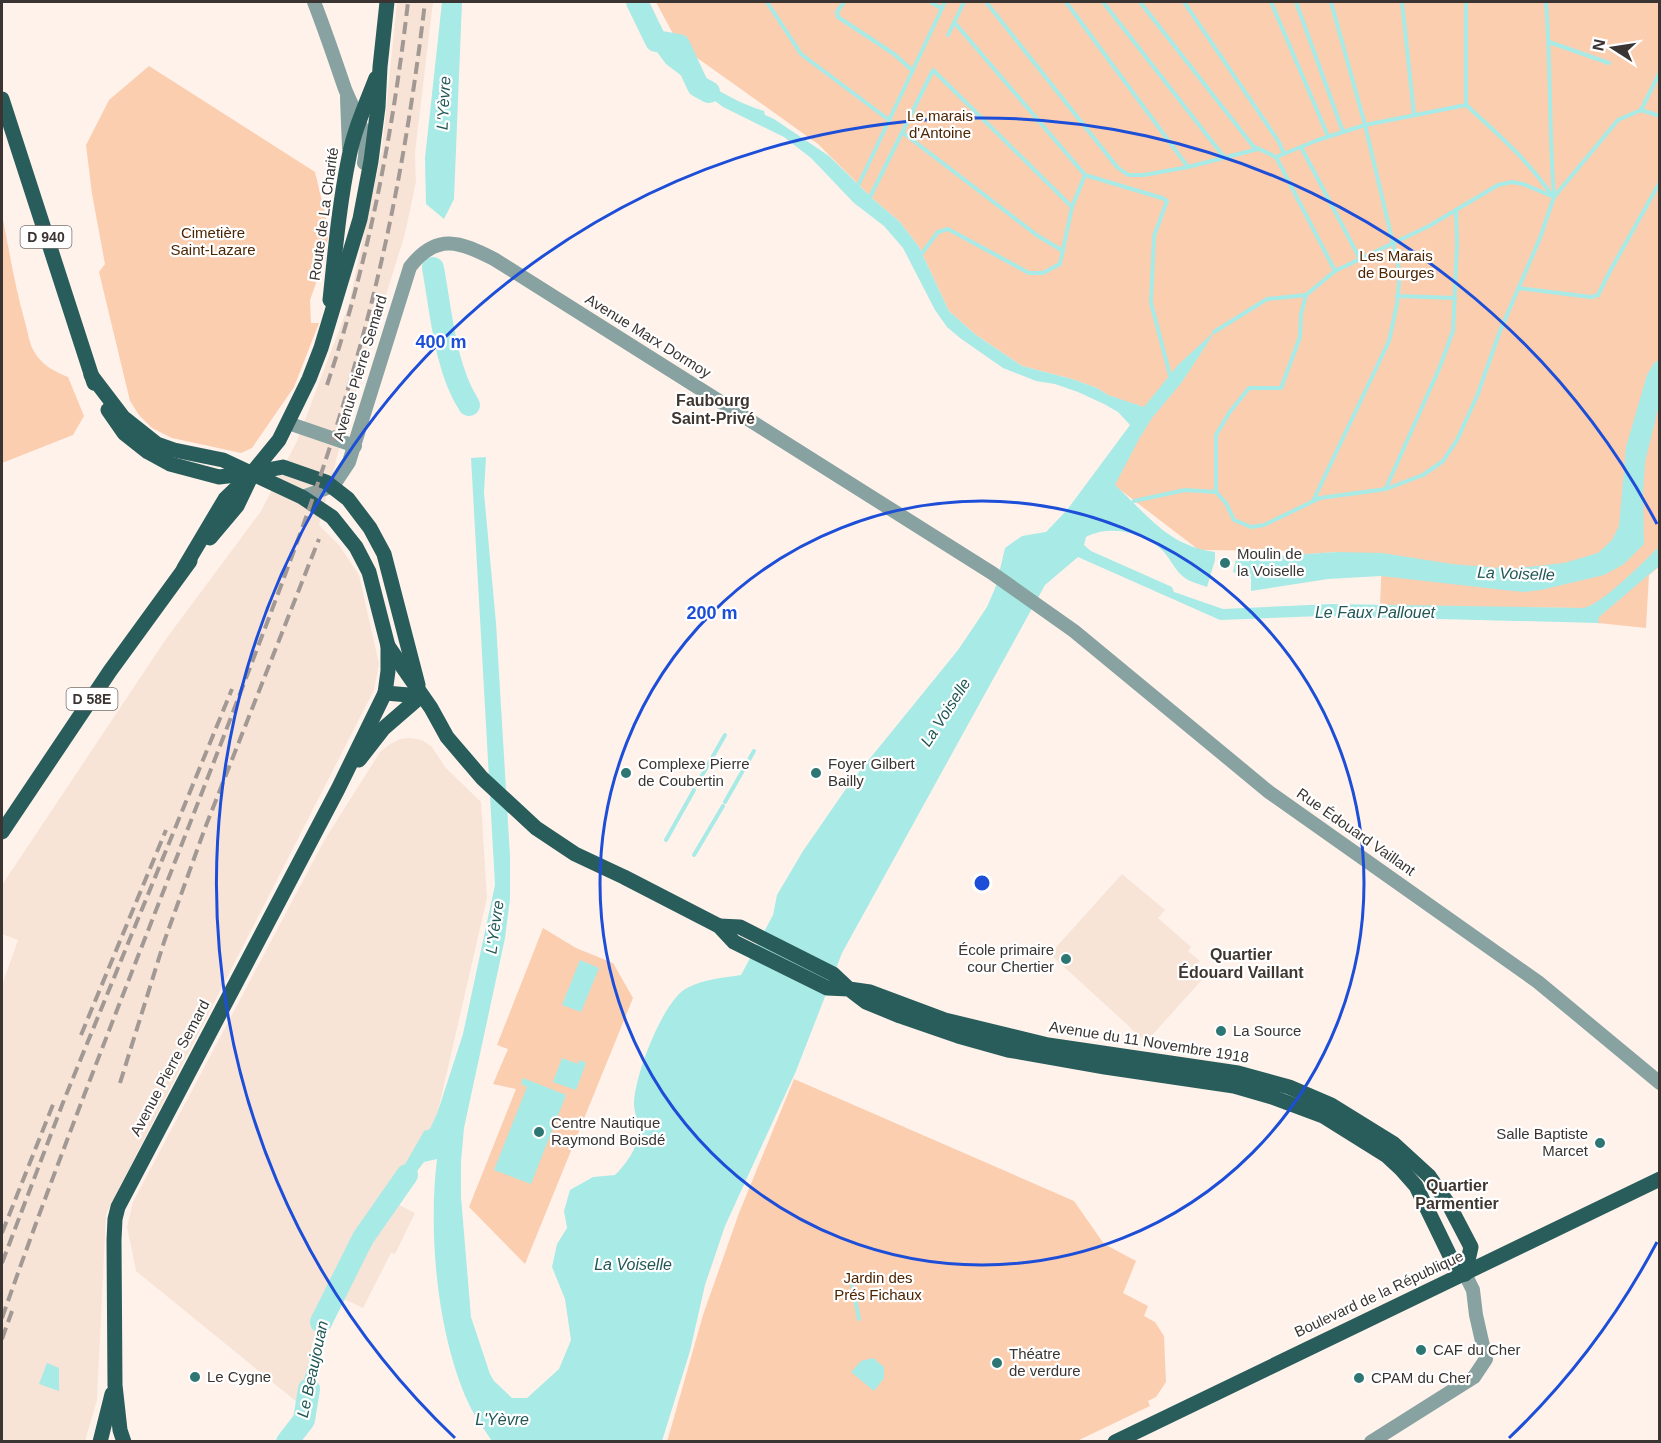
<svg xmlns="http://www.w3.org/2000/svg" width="1661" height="1443" font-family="Arial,sans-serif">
<rect width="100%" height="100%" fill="#fff2eb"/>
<g fill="#f7e4d7">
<path d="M397 2H433L415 153 416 182 405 234 345 427 319 525 339 545 359 575 379 664 374 690 106 1214 97 1400 85 1441H2V985L18 940 2 934V885L166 639 261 511 297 441 349 304 382 149Z"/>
<path d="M410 738 422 740 432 747 445 767 481 802 487 898 438 1111 430 1129 386 1198 415 1213 395 1254 391 1253 363 1308 329 1292 315 1320 320 1323 298 1403 136 1271 127 1227 133 1202 325 839 380 752 390 744 400 739Z"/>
<path d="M1122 874 1165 910 1158 918 1191 947 1188 951 1200 961 1197 964 1207 974 1146 1042 1050 954Z"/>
</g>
<g fill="#fbceb0">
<path d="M656 2H1659L1660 566 1649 575 1646 628 1598 623 1583 608 1380 606 1382 557 1337 552 1293 555 1291 551 1199 550 1106 479 1144 418 1097 388 1072 379 1022 366 976 335 949 311 919 247 900 222 873 199 818 144 679 45Z"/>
<path d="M149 66 315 172 329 230 325 258 310 300 311 323H319L294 387 252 448 241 453 172 438 152 428 139 415 130 401 99 272 105 264 92 194 86 145 109 100Z"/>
<path d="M2 214C9 250 15 287 25 322 28 332 29 344 35 353 42 365 55 372 68 377L84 416 73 435 2 463Z"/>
<path d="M543 928 576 948 613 963 633 998 525 1264 469 1207 516 1089 493 1084 508 1049 497 1045Z"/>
<path d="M794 1079 1074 1201 1104 1244 1136 1261 1123 1293 1148 1306 1144 1316 1155 1322 1164 1336 1166 1382 1156 1397 1148 1401 1150 1406 1077 1441 667 1442 703 1315 739 1213Z"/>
</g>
<g fill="#a8eae6">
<path d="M442 2H462L454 199 444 219 426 204 425 158Z"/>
<path d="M630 2H645C651 13 653 25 659 36 679 70 728 100 764 111L765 115 774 119 829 156 873 199 900 222 919 247 949 311 976 335 1022 366 1072 379 1097 388 1108 395 1144 407 1178 365 1216 330 1182 382 1152 418 1139 439 1115 485C1148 515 1168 546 1215 552V560L1207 587C1200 584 1190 582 1185 578 1176 572 1171 560 1164 552 1146 532 1109 524 1086 537L1084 545 1091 551 1172 587 1174 592 1223 609 1331 604 1583 608C1602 605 1643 562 1659 547V566L1599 617 1598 623 1322 616 1220 620 1078 557 1045 585 842 953 796 1071 725 1226 705 1285 690 1351 662 1441H492C484 1429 474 1416 468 1402 437 1334 428 1233 437 1159L424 1162 394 1202 386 1198 424 1131 430 1129 438 1111 463 1034 495 885 471 458 486 457 484 493 496 623 510 856V899L505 938 464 1128 461 1161V1197L471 1317 490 1374 494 1381 512 1398H527L559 1369 571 1340 565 1299 552 1267 557 1244 567 1228 564 1211 570 1190 593 1177 615 1175C627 1163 637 1149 639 1131 639 1122 634 1113 634 1104 634 1077 663 1000 687 988 704 979 723 978 741 975L773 915 777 895 803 851 850 783 958 650 987 607 996 586 1005 548 1022 536 1046 532 1067 510 1130 425 1118 412 1104 404 1078 392 1055 384 1036 381 1003 368 960 338 947 327 935 310 903 248 884 226 854 203 811 158 784 137 723 107 666 64 646 37Z"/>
<path d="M1659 360V405L1645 462 1643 493 1644 544 1624 564 1604 575 1541 590 1524 592 1504 590 1381 576 1328 579 1251 591V578L1233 572 1237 555 1258 557 1337 552 1382 553 1452 564 1510 569 1564 563 1598 553 1612 540 1619 526 1626 447 1647 375 1654 363Z"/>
<path d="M580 960 599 968 581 1012 562 1005Z"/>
<path d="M562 1058 578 1064 579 1060 586 1063 576 1090 553 1082Z"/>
<path d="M523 1078 566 1095 531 1184 494 1170 527 1087 521 1084Z"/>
<path d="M330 1291 338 1295 325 1324 310 1428 295 1411 320 1323 315 1320Z"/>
<path d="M873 1358 884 1367V1378L874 1391 851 1372 861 1361Z"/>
<path d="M47 1363 59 1368V1391L39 1384Z"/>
</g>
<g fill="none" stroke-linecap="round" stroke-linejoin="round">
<g stroke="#a8eae6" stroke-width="4">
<path d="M767 2 801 54 889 120"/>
<path d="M844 2 837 12 838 17 894 54 913 71"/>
<path d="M931 2 942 9"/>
<path d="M986 2 1117 167 1128 175H1144L1188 167 1258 149"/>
<path d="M1066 2 1188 167"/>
<path d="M1103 2 1224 157"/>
<path d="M1140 2 1253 146 1276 157 1335 271"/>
<path d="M1184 2 1279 142 1284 154"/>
<path d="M1271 2 1328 136"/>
<path d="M1296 2 1343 132"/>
<path d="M1402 2 1414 114"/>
<path d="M1546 2C1551 67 1549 132 1554 197"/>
<path d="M954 22 1085 175 1162 198 1167 201 1154 236 1151 303 1171 379"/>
<path d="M948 35 964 2"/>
<path d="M1549 42 1609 63"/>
<path d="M1466 105V2"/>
<path d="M1641 110 1660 116"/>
<path d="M902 132 1038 236 1063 251"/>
<path d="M1301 147 1360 259"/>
<path d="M1276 157 1318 140 1365 125 1466 105C1499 135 1528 160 1553 197"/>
<path d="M857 188 945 2"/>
<path d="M869 199 933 70 1072 207"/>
<path d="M919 257 938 232 948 229 1029 273H1043L1060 264 1072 207 1085 175"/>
<path d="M1518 288 1591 297 1598 295 1610 271 1660 182"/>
<path d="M1306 295 1301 314 1300 337 1281 388H1249L1229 413 1216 435V492L1226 503 1234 520 1251 527 1264 525 1320 498 1386 489 1423 475 1443 461 1457 440 1477 396 1500 331 1540 238 1554 197 1618 120 1641 110 1660 72"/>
<path d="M1397 296 1455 298"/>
<path d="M1214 332 1267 299 1306 295 1335 271 1429 226 1498 185 1512 182 1523 184 1554 197"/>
<path d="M1386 488 1439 369 1453 331 1457 245 1456 210"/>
<path d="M1134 501 1185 490 1216 492"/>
<path d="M1313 501 1389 341 1397 304 1400 273 1365 125 1331 2"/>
<path d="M696 786 725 735"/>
<path d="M725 802 754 751"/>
<path d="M666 840 694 790"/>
<path d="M694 855 723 806"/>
<path d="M850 1273 859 1319"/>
</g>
<g stroke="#a8eae6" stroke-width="22">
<path d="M637 2 656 41 679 45 698 86 709 92"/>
<path d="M433 268C441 311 445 368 469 405"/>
<path d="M321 1322 363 1238 407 1175"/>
<path d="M287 1442 304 1420 309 1389"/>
</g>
<g stroke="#87a2a0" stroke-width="14">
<path d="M314 2C325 30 335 60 345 89 355 114 370 134 364 163"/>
<path d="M347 98 349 148"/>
<path d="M288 423 355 446"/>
<path d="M302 497 333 486 349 462 410 267C437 232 460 242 494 259L992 573 1074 631 1269 792 1538 982 1660 1083"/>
<path d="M1371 1442 1474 1377 1486 1359 1476 1315 1473 1290 1465 1274"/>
</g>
<g stroke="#285d5b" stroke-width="15">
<path d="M2 99 94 383"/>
<path d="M330 300C335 253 339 205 349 157 354 130 366 104 376 78"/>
<path d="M91 375 123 417 157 444 174 450 223 460 302 497 332 517 356 547 369 572 388 646V671L385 693 338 789 118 1207 115 1219 114 1240 115 1385 120 1430 124 1442"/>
<path d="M108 410 124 433 148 452 170 464 219 477 252 473 283 467 326 482 348 499 370 528 384 554 418 685"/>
<path d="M210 538 237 506 249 481"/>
<path d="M184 568 225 499 252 473 279 440 309 379 321 348 360 219 371 161 378 107 380 67 387 2"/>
<path d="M388 646 431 708 447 737 482 778 536 828 575 854 624 877 719 926 734 942 827 988 849 989 866 1002 900 1016 958 1036 1008 1050 1105 1067 1234 1086 1272 1097 1323 1116 1387 1156 1401 1169 1416 1186 1450 1256 1465 1274"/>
<path d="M385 693 421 696"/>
<path d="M359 760 384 728 421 696"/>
<path d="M2 832 110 671 190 561"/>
<path d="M719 926 740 927 833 974 849 989 870 992 945 1020 1048 1045 1238 1073 1289 1087 1331 1105 1394 1144 1429 1176 1449 1205 1471 1247 1465 1274"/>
<path d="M100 1442 112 1394"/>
<path d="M1115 1442 1660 1179"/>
</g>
<g stroke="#a39994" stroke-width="4" stroke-dasharray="12 6" stroke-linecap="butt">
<path d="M327 385C369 260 393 132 408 2"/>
<path d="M81 1035 166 830"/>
<path d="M120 1083 164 942 205 828 319 539"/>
<path d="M2 1233 54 1102"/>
<path d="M2 1263 64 1100 232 689"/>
<path d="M2 1318C75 1110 159 906 238 699 281 586 325 474 357 357 390 241 411 121 425 2"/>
<path d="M2 1339 12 1311"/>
</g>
</g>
<g fill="none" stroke="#1d4ed8" stroke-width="3">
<circle cx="982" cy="883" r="382"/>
<path d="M1657 1242A765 765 0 0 1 1509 1438M455 1438A765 765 0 1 1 1657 524"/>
</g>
<g fill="#2d7673" stroke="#fff" stroke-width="2">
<circle cx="1225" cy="563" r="6"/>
<circle cx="626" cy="773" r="6"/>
<circle cx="816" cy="773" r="6"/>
<circle cx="1066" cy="959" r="6"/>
<circle cx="1221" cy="1031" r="6"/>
<circle cx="539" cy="1132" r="6"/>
<circle cx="1600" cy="1143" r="6"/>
<circle cx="1421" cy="1350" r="6"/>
<circle cx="997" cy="1363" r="6"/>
<circle cx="195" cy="1377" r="6"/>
<circle cx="1359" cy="1378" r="6"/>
</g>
<g text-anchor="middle" stroke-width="4.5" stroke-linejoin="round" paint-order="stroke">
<g fill="#fff" stroke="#757270" stroke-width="1.5">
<rect x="20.5" y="226" width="51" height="22" rx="4.5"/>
<rect x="66.5" y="688" width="51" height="22" rx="4.5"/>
</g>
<g font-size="14" font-weight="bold" fill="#3a3532">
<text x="46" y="242">D 940</text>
<text x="92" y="704">D 58E</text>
</g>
<g font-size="15" fill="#4e2501" stroke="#fff">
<text x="940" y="121">Le marais<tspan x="940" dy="17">d'Antoine</tspan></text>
<text x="213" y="238">Cimetière<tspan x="213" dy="17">Saint-Lazare</tspan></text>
<text x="1396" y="261">Les Marais<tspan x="1396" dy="17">de Bourges</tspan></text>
<text x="878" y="1283">Jardin des<tspan x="878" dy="17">Prés Fichaux</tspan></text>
</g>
<g font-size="15" fill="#3a3532" stroke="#fff">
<text transform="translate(324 214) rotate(-82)" y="5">Route de La Charité</text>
<text transform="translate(648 336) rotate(32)" y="5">Avenue Marx Dormoy</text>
<text transform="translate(360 368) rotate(-73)" y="5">Avenue Pierre Semard</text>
<text transform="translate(1356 832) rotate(35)" y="5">Rue Édouard Vaillant</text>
<text transform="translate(1149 1042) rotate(9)" y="5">Avenue du 11 Novembre 1918</text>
<text transform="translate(170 1068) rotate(-62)" y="5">Avenue Pierre Semard</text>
<text transform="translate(1379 1294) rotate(-25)" y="5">Boulevard de la République</text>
</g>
<g font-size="15" fill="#3a3532" stroke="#fff" text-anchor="start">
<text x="1237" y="559">Moulin de<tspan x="1237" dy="17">la Voiselle</tspan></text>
<text x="638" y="769">Complexe Pierre<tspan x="638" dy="17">de Coubertin</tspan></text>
<text x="828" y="769">Foyer Gilbert<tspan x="828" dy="17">Bailly</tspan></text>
<text x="1054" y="955" text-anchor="end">École primaire<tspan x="1054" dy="17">cour Chertier</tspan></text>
<text x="1233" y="1036">La Source</text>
<text x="551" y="1128">Centre Nautique<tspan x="551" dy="17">Raymond Boisdé</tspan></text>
<text x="1588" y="1139" text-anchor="end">Salle Baptiste<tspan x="1588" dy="17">Marcet</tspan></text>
<text x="1433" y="1355">CAF du Cher</text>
<text x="1009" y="1359">Théatre<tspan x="1009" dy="17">de verdure</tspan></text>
<text x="207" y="1382">Le Cygne</text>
<text x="1371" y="1383">CPAM du Cher</text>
</g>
<g font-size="16" font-style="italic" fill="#215856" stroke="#fff">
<text transform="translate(443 103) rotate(-87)" y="6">L'Yèvre</text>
<text transform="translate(1516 573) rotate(2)" y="6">La Voiselle</text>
<text x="1375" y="618">Le Faux Pallouet</text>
<text transform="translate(945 712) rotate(-57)" y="6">La Voiselle</text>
<text transform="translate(494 927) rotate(-82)" y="6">L'Yèvre</text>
<text x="633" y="1270">La Voiselle</text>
<text transform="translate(312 1369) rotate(-78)" y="6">Le Beaujouan</text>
<text x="502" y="1425">L'Yèvre</text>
</g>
<g font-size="16" font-weight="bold" fill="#3f3630" stroke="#fff">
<text x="713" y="406">Faubourg<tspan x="713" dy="18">Saint-Privé</tspan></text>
<text x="1241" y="960">Quartier<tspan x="1241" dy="18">Édouard Vaillant</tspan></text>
<text x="1457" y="1191">Quartier<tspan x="1457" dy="18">Parmentier</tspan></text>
</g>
</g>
<circle cx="982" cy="883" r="9" fill="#1d4ed8" stroke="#fff" stroke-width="3"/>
<g font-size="18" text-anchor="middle" font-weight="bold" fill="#1d4ed8" stroke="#fff" stroke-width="4.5" stroke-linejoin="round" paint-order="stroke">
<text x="441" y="348">400 m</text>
<text x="712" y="619">200 m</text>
</g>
<rect width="1661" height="1443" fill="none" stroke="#3a3532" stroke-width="6"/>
<g transform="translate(1613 48) rotate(282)" stroke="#ffffff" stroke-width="4.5" paint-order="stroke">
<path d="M0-4.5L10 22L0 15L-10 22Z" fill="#3a3532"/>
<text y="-9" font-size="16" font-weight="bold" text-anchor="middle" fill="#3a3532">N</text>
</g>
</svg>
